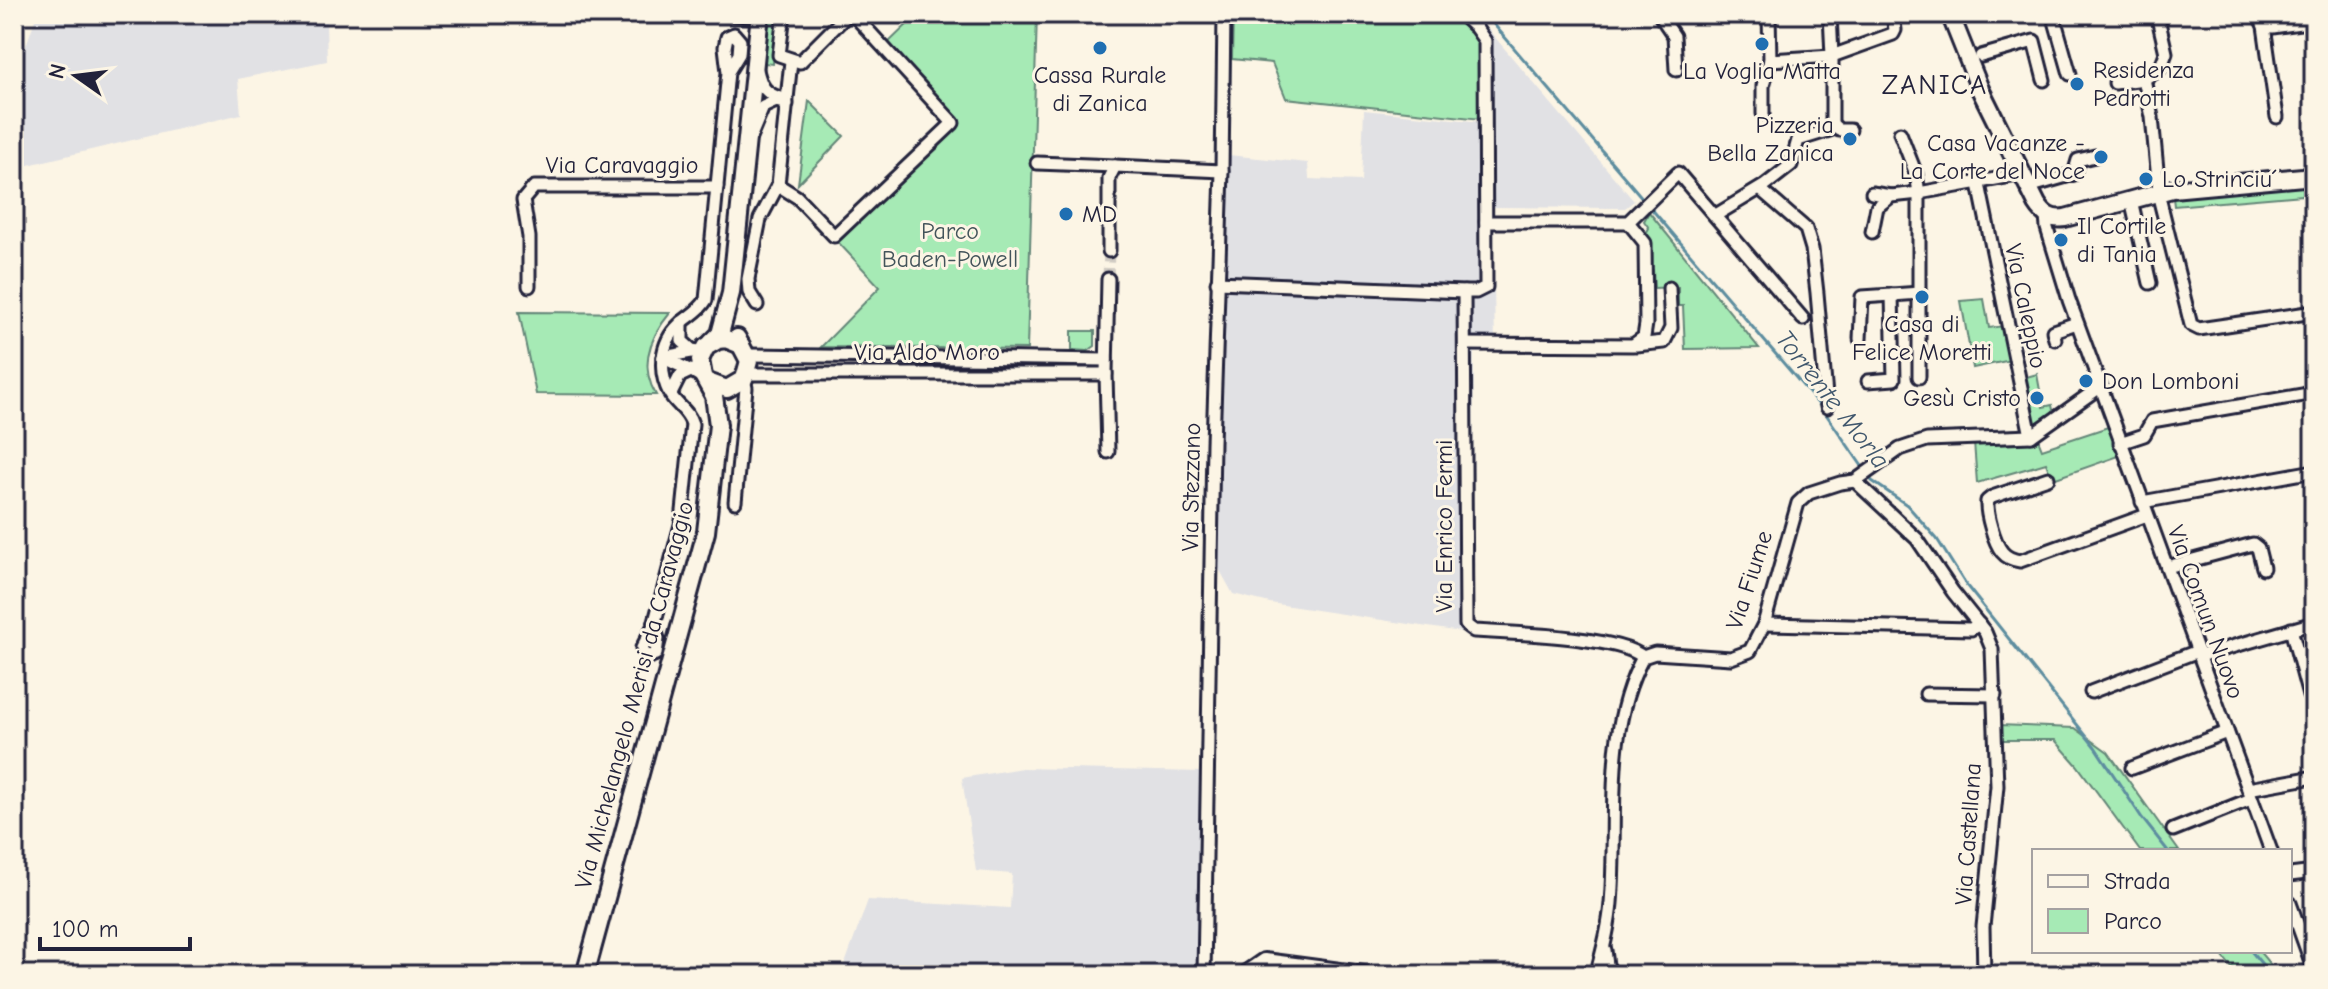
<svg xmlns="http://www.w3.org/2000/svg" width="2328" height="989" font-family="'Comic Neue',sans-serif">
<rect width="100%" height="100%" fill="#fcf5e5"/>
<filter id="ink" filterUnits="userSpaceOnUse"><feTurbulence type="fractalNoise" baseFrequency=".0125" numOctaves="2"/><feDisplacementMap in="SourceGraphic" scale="16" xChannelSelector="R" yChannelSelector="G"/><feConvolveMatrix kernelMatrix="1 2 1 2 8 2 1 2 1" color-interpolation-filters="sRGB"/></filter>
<g filter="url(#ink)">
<g fill="#e1e1e4">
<path d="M37 14H389L326 22 327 61 238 79 241 114 24 166 14 80Z"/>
<path d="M1487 28 1634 201 1625 208 1493 207 1495 351H1474L1472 624 1461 632 1270 603 1233 594 1202 538 1218 154 1308 163 1309 179 1361 181 1364 110 1482 122Z"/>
<path d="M1022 768 1203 772 1199 948 1205 975H841L868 900 1010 908 1012 874 976 871 962 778Z"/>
</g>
<g fill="#a6eab5" stroke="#648678" stroke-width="2">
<path d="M763 14H776L773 64 765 63 763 79 759 63Z"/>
<path d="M918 14H1037L1027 349 821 347 880 287 836 240 959 123 887 44Z"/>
<path d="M1233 14H1454L1480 42 1481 119 1286 98 1272 63 1232 59Z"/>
<path d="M809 101 844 136 798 184Z"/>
<path d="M2314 176V194L2174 206 2172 189Z"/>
<path d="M1649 212 1759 348 1685 349 1683 306H1678V287L1654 288 1653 270H1648L1644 237 1649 228 1644 221Z"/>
<path d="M1984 299 1989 328 2004 326 2011 360 1973 368 1961 301Z"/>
<path d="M519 312 670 313C650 337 639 366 656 395L536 394Z"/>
<path d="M1072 331H1095V346L1088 351 1072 350Z"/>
<path d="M2037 374 2043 407 2052 405 2054 415 2033 431 2023 378Z"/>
<path d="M2108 427 2119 456 2056 478 2051 477 2046 463 1977 483 1974 442 2038 439 2042 449Z"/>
<path d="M1999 725 2075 728 2108 752 2179 851H2140L2077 765 2055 740H2000Z"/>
<path d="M2218 951H2259L2279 975H2238Z"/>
</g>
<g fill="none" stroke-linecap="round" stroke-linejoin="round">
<g stroke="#5d8d9f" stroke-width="3">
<path d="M1485 14 1644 200"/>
<path d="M1649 206 1821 407 1864 469"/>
<path d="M1868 475 1872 481 1907 505 1937 539 1966 585 2095 747 2142 818 2168 851"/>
<path d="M2251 951 2271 975"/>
</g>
<path stroke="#d0cbc3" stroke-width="11" stroke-dasharray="11 5.5" stroke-linecap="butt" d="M1108 279 1109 251"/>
<defs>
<g id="street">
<path d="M725 14 760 17"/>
<path d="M784 14 779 55 800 62 848 14"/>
<path d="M1659 14 1674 36 1676 70"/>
<path d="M1769 14 1770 60 1832 56 1830 14"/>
<path d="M2053 14 2070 74"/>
<path d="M2157 14 2166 53 2160 69 2144 79 2152 117 2160 201 2191 325 2199 329 2314 312"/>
<path d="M2258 14 2264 26 2277 117"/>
<path d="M2264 26 2273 27 2314 21"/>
<path d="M1981 56 2034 41 2044 80"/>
<path d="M757 70C761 87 765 94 783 99"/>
<path d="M2115 83 2144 79"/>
<path d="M1763 114V86L1770 60"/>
<path d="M1832 124 1839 130H1850"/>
<path d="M1900 133 1916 174 1919 193 2023 174"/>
<path d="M750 138 763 107 776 101 787 104"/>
<path d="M1037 163 1115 166"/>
<path d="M1979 184 2031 436"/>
<path d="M778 185 797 197 834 236 953 123 853 14"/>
<path d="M2028 187 2074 174 2078 160 2095 156"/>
<path d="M1760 189 1806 229 1812 249 1817 293 1827 407"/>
<path d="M1872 193 1891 196"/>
<path d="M2131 200 2150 283"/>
<path d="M1716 215 1764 186 1791 165 1798 140 1830 130 1832 124V56L1893 34 1895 30 1893 14"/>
<path d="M2046 216 2047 228 2069 300 2271 851"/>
<path d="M1486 222H1628L1678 173 1803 319"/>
<path d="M1872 232 1877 207 1891 196 1919 193V377"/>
<path d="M1109 251V178L1115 166 1222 171"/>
<path d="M1108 279 1106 374 1108 452"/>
<path d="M1217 282 1464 292H1476L1486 287 1485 41 1476 28 1461 14"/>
<path d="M529 286V237L523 200 534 187H717"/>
<path d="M1464 292 1466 625 1474 631C1509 633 1618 636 1643 657"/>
<path d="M757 305 749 292 748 279 760 219 778 185 791 61"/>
<path d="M682 322V341L692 350 703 352"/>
<path d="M1860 339 1862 297 1892 295"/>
<path d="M2055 339 2053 331 2077 323"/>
<path d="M1465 344 1633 345 1644 337 1646 324 1645 243 1628 222"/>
<path d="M1636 345 1664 342 1671 328 1669 288"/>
<path d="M748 355 1106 360"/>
<path d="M663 357C677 366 691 368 704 379"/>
<path d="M663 357 697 351"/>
<path d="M747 374H1106"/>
<path d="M1868 381 1894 379 1892 295 1920 293"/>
<path d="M671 394 680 376 693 370"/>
<path d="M2120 443 2144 435 2152 421 2314 393"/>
<path d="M2048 478 1992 497 1987 501C1986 514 1994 542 2002 552 2007 558 2013 560 2020 561L2147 515"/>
<path d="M1855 481 1917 539 1953 592 1985 632 1992 649 1997 786 1983 927 1984 975"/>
<path d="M735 502 746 388 744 379"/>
<path d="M2142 502 2314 471"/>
<path d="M2167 567 2253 544 2258 548 2263 568"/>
<path d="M1764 624 1971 629 1979 624"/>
<path d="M654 625 658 639 656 654 651 656 645 655 642 648 654 625 682 521 692 424C688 410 677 406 670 394 658 372 660 343 679 325 688 316 699 312 706 300L728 72 725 47 727 37 734 34 740 41 739 54 728 72"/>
<path d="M2291 629 2309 696"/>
<path d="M2200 656 2314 623"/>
<path d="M2091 692 2198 651"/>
<path d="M1926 694 1995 695"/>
<path d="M2132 768 2227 732"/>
<path d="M2248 789 2314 777"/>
<path d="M2173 830 2251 799"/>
<path d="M2290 875 2314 872"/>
<path d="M2290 903 2314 970"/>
<path d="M1605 950 1607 965 1613 975"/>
<path d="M1204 975 1213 443 1222 171 1224 14"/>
<path d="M1596 975C1603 951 1609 928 1611 903 1618 820 1602 734 1643 657L1655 653 1731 658 1750 651 1764 624 1798 503 1809 493 1840 483 1855 481 1900 449 1927 440 2031 436 2100 387"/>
</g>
<g id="secondary">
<path d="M1950 14 1980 89 2037 204C2044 215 2051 220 2065 218L2172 189 2314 176"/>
<path d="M711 343 720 334 731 293 760 14"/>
<path d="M708 382 727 389 744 379 749 361 737 338"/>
<path d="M585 975 706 532 718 425 714 396 703 376 700 360 706 347 718 340 726 339 741 345"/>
<path d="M1245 975 1264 962 1363 975"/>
</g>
</defs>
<use href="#street" stroke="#22223b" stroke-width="17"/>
<use href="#secondary" stroke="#22223b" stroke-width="22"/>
<use href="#street" stroke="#fcf5e5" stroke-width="11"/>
<use href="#secondary" stroke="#fcf5e5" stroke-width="16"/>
</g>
</g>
<g fill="#1f6fb2" stroke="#fcf5e5" stroke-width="3">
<circle cx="1762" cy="44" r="8"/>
<circle cx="1100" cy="48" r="8"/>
<circle cx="2077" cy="84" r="8"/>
<circle cx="1850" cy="139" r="8"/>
<circle cx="2101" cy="157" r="8"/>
<circle cx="2146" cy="179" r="8"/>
<circle cx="1066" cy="214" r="8"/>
<circle cx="2061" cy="240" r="8"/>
<circle cx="1922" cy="297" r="8"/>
<circle cx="2086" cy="381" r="8"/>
<circle cx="2037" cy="398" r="8"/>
</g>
<g text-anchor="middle" stroke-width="6" stroke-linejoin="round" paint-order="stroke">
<g font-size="24" fill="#22223b" stroke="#fcf5e5" text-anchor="start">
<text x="2093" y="78">Residenza<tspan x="2093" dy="28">Pedrotti</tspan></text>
<text x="1762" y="79" text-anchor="middle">La Voglia Matta</text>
<text x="1100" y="83" text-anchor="middle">Cassa Rurale<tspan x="1100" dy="28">di Zanica</tspan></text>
<text x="1834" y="133" text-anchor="end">Pizzeria<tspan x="1834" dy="28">Bella Zanica</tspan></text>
<text x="2085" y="151" text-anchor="end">Casa Vacanze -<tspan x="2085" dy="28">La Corte del Noce</tspan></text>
<text x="2162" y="187">Lo Strinciu´</text>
<text x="1082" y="222">MD</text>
<text x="2077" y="234">Il Cortile<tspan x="2077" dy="28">di Tania</tspan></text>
<text x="1922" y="332" text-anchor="middle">Casa di<tspan x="1922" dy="28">Felice Moretti</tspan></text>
<text x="2102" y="389">Don Lomboni</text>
<text x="2021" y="406" text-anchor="end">Gesù Cristo</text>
</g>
<g font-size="24" fill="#22223b" stroke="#fcf5e5">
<text x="622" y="173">Via Caravaggio</text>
<text transform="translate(2026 306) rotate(78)" y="8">Via Caleppio</text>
<text x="927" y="360">Via Aldo Moro</text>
<text transform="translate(1191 487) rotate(-89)" y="8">Via Stezzano</text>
<text transform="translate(1444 526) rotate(-90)" y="8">Via Enrico Fermi</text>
<text transform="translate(1749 580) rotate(-72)" y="8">Via Fiume</text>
<text transform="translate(2206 612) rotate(70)" y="8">Via Comun Nuovo</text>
<text transform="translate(634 695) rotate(-75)" y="8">Via Michelangelo Merisi da Caravaggio</text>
<text transform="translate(1968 834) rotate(-86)" y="8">Via Castellana</text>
</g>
<g font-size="24" fill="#43545a" stroke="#fcf5e5">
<text x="950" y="239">Parco<tspan x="950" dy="28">Baden-Powell</tspan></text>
</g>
<g font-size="26" font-style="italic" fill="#40576d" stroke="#fcf5e5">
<text transform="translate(1833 399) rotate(52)" y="9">Torrente Morla</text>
</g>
<g font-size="28" letter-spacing="2" fill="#22223b" stroke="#fcf5e5">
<text x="1935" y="94">ZANICA</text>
</g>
</g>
<rect width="2328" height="989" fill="none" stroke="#fcf5e5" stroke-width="48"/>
<rect x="24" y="24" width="2280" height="941" fill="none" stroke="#22223b" stroke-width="3" filter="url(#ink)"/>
<rect x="2032" y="849" width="260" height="104" fill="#fcf5e5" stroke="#a5a1a1" stroke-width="2"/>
<rect x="2048" y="875" width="40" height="12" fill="#fcf5e5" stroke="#a5a1a1" stroke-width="2"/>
<text x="2104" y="889" font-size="24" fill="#22223b">Strada</text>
<rect x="2048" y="909" width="40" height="24" fill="#a6eab5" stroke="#a5a1a1" stroke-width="2"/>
<text x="2104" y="929" font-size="24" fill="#22223b">Parco</text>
<g transform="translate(76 76) rotate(284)" stroke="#fcf5e5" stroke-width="6" paint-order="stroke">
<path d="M0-6L14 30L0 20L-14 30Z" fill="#22223b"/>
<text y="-12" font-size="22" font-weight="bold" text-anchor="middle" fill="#22223b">N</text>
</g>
<path d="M40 937v12h150v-12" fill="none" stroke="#22223b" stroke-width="4"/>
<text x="52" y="937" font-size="24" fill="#22223b" stroke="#fcf5e5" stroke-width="6" paint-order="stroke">100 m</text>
</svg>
